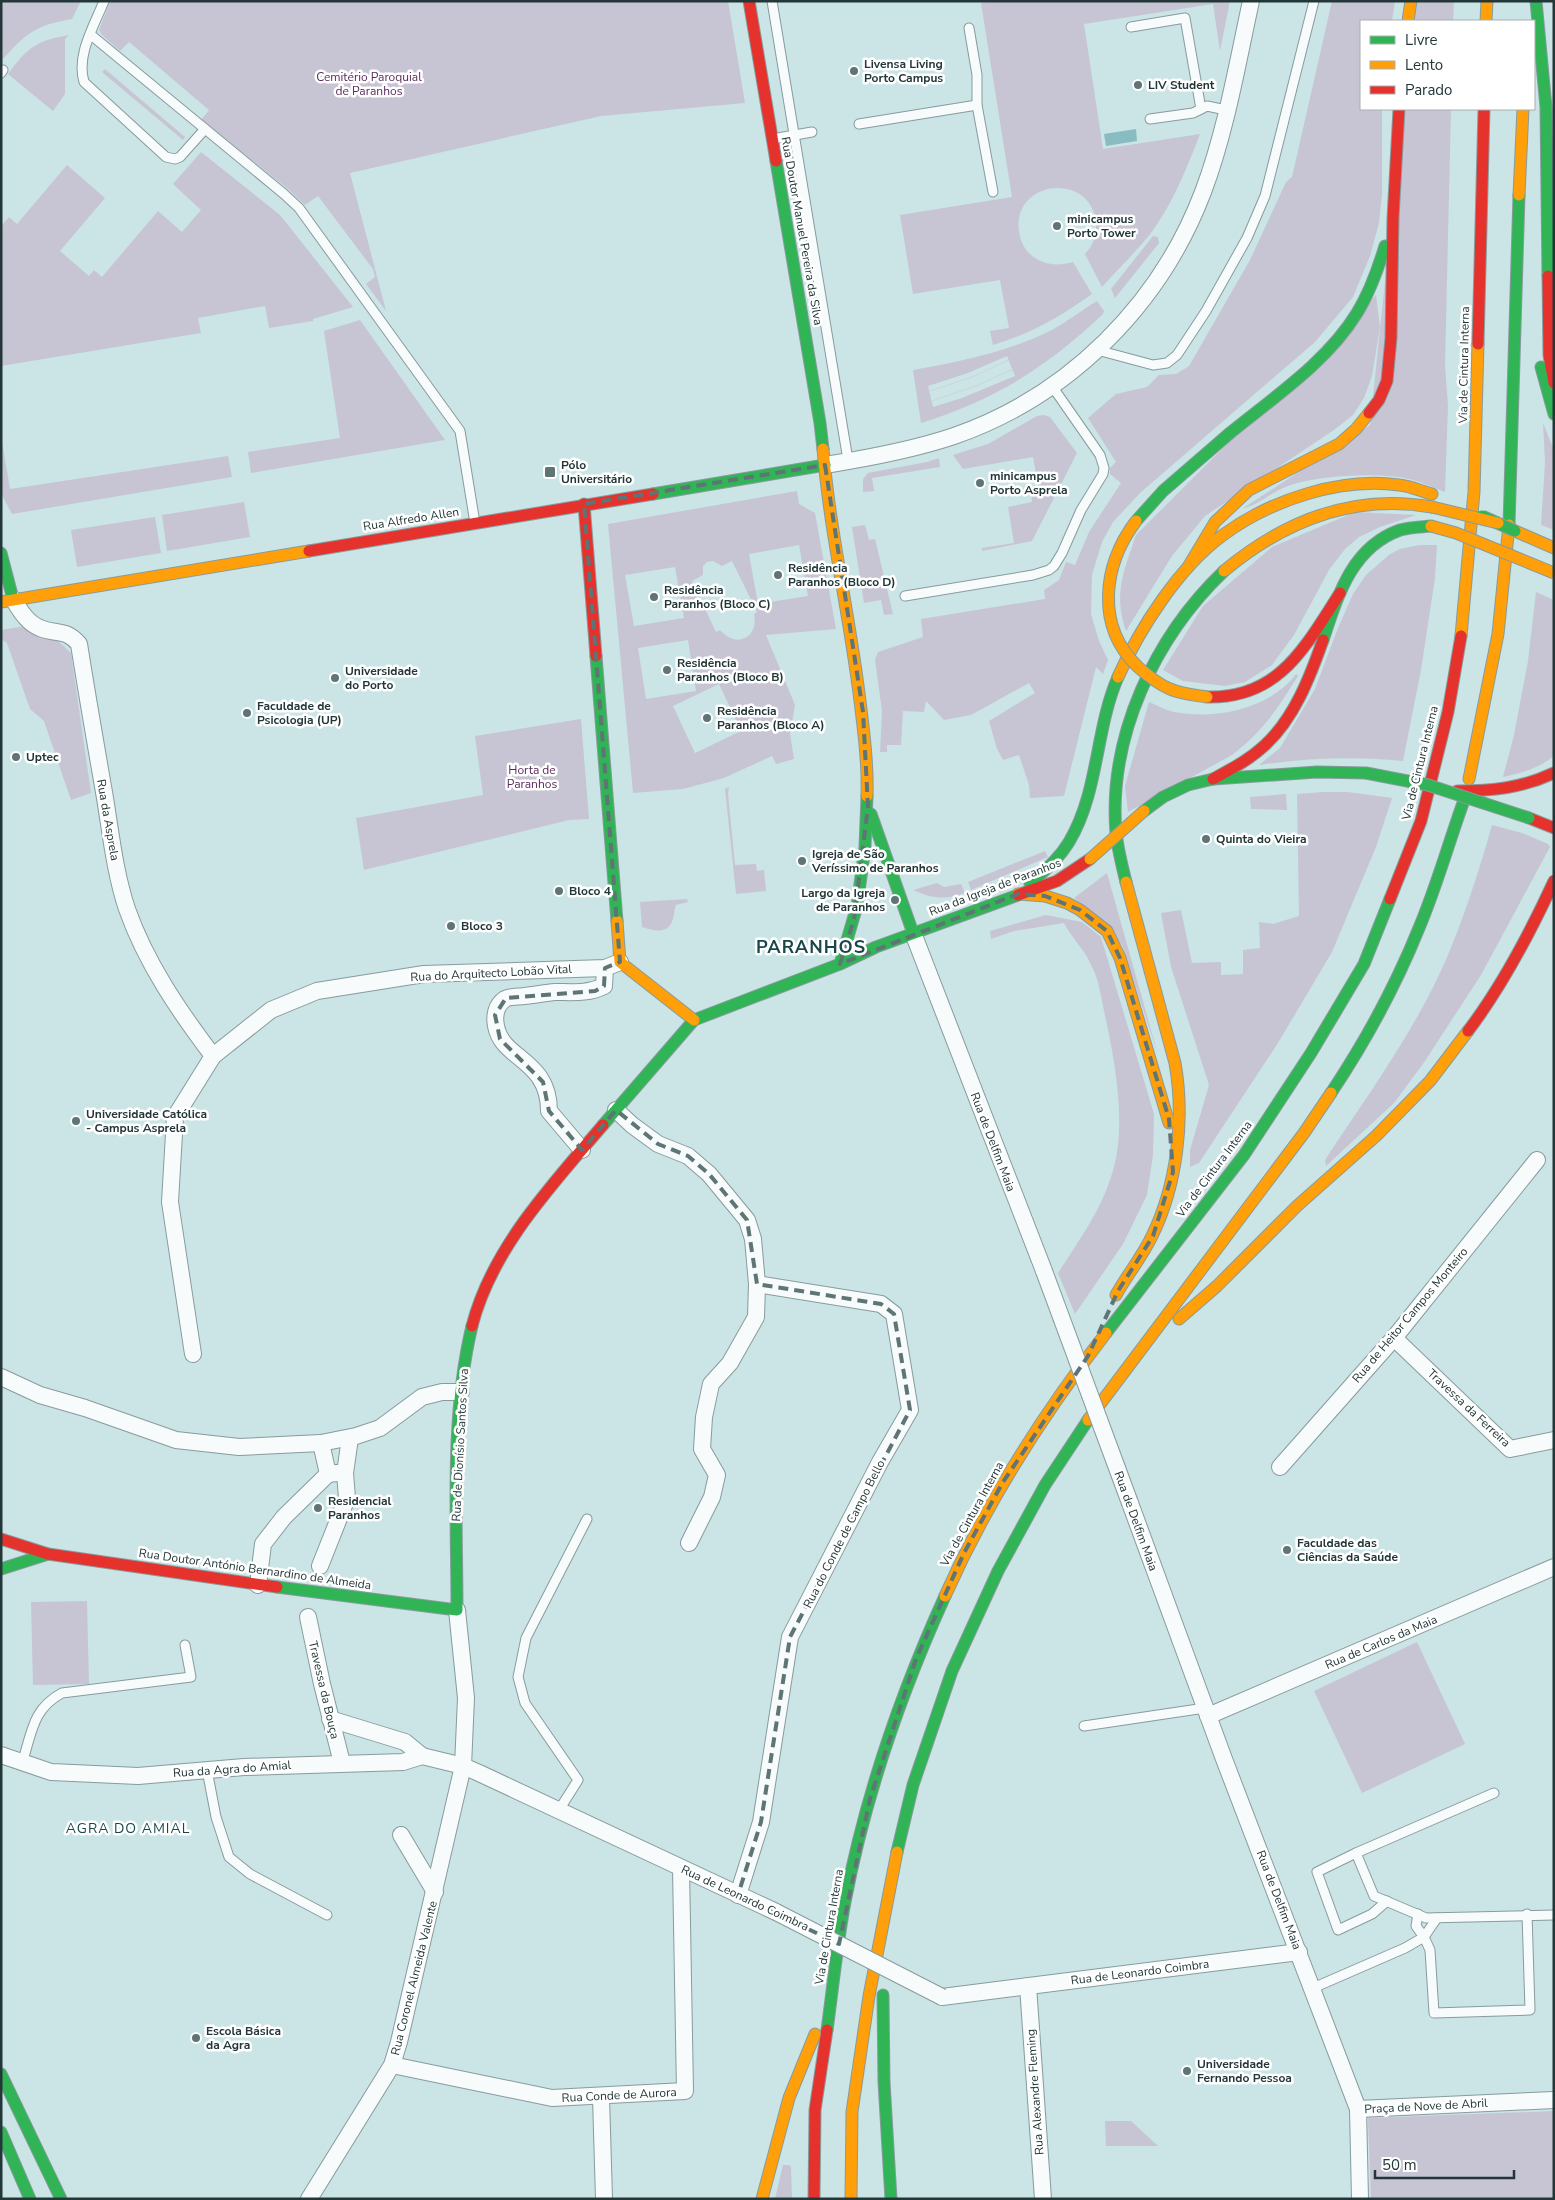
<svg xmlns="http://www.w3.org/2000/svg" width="1555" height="2200" font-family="'Nunito Sans',sans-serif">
<rect width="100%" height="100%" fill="#cbe4e6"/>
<g fill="#c7c5d4" fill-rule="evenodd">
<path d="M1 1H81L72 19C33 26 27 33 1 61Z"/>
<path d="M110 1H728L745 103 601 116 350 173 386 311 366 284 375 277 373 269 318 196 305 205 288 189 201 120 209 110 129 42 120 51 102 35 99 30Z"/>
<path d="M994 1H1230L1220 51 1213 4 1084 24 1103 149 1200 134C1187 168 1173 203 1151 233 1136 252 1118 269 1102 287L1085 254C1093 246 1097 234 1096 223 1091 171 1012 180 1019 231 1022 258 1048 270 1073 262L1092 294C1060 317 1030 334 993 345L990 331 1009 328 1000 280 913 294 900 215 1012 197 981 3Z"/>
<path d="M1332 1H1395L1392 21H1361V109H1382V194L1379 223 1370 256 1353 297 1315 342 1140 493 1113 522 1102 542 1092 575 1091 614 1099 641 1108 660 1103 674 1096 667 1064 796 1030 798 1029 785 1019 755 1003 760 997 749 989 721 1035 693 1029 683 971 715 944 720 926 701 924 712 903 711 901 745H887V752H880L882 711 875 660 878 652 923 637 921 619 1045 599 1044 590 1059 580 1066 562 1075 565 1089 532 1121 483 1110 474V468L1116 462 1088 418 1116 394 1147 387 1159 375 1176 374 1189 366 1250 260 1286 182 1292 177Z"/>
<path d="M1418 1H1454L1453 21H1414Z"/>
<path d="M69 35 65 39V94L53 111 8 74C28 47 36 41 69 35Z"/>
<path d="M105 69 185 137 183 140 102 72Z"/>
<path d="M1403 109H1451L1445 366 1448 405 1445 492C1434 488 1424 483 1413 480 1383 471 1311 475 1283 488 1268 495 1259 504 1242 509L1370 425Z"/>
<path d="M201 152 280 215 353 307 313 319V321L269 328 265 306 198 318 201 333 1 366V226L9 217 17 224 67 165 105 198 60 251 89 276 94 270 102 277 158 211 182 232 201 210 173 184Z"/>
<path d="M1153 236 1158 237 1159 243 1115 298 1111 289Z"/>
<path d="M1376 295 1380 327 1372 376 1364 398 1353 415 1334 430 1205 516 1172 556 1126 631C1113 593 1124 571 1136 535Z"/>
<path d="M1097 301 1104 311 1103 314C1047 367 995 400 921 423L913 370C962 361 1008 352 1052 330 1068 321 1082 310 1097 301ZM1007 356 1015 376 962 398 933 407 928 386 968 373Z"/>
<path d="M360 320 445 440 251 473 248 452 340 438 324 331Z"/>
<path d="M1044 415 1050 417 1077 453 1032 541 982 551V548L1014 543 1008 507 1032 502 1031 491 1039 490 1033 457 963 469 953 455 988 444 1037 416Z"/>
<path d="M1543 423 1554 450V530L1541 525 1545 463Z"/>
<path d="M1 436 10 489 228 456 232 477 12 514 1 493Z"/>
<path d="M939 458 940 467 872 478 874 491 863 492V479L868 473 927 462Z"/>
<path d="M797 491 799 504 815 513 836 629 766 635 795 705 790 734 794 759 776 764 772 756 724 778 683 789 633 793 608 524ZM799 545 808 596 758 604 749 554ZM713 561 722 566 732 561 757 612 754 614C759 638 736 649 720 630L716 632 692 581 703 575V566L707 562ZM675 567 684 618 634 626 625 575ZM688 640 696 691 646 699 638 648ZM719 684 741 731 695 753 673 706Z"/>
<path d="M244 502 250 537 167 551 162 515Z"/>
<path d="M1355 512 1416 515 1380 527 1359 537 1345 549 1329 570 1294 635 1272 665 1245 682 1225 686 1183 681 1163 670 1203 606 1272 547Z"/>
<path d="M155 517 161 553 77 567 71 530Z"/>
<path d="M865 525 869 540 875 539 893 614 884 615 881 600 864 603 852 527Z"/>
<path d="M1419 545H1437L1435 578 1421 670 1403 761C1354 756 1307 758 1259 765L1280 748 1315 689 1338 628 1353 594 1366 575 1390 554 1400 549Z"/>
<path d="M1536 592 1554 600V756C1539 768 1522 773 1503 777L1514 735 1528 661Z"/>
<path d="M26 626 56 639 71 653 91 793 71 800 44 721 30 709 7 643 1 639V630Z"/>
<path d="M1296 674 1298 676C1277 709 1264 731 1232 755L1128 812 1125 786 1149 702C1157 705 1165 710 1174 712 1215 720 1270 709 1296 674Z"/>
<path d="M581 719 589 819 569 820 364 870 356 818 483 795 475 736Z"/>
<path d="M729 787 728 794 735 865 756 864 757 871 764 870 766 891 736 894 725 789Z"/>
<path d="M1323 792H1348L1392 798 1376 847 1332 952 1278 1043 1199 1163 1190 1167V1150L1209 1085 1171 967 1161 913 1181 910 1192 963 1221 962V975L1243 974V950L1260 948 1259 922 1273 924 1299 916 1297 794Z"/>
<path d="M1286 794 1287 810 1251 809 1250 797Z"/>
<path d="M1492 825 1522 833 1548 844 1550 847 1481 975 1425 1061 1394 1103 1326 1166 1325 1160C1367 1096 1414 1032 1445 962 1464 918 1479 871 1492 825Z"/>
<path d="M1045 851 1048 857 971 890 968 882Z"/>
<path d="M1107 873 1158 1055 1122 945 1074 898Z"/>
<path d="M937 883 944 887 961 884 965 893C943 900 934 899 913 890Z"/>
<path d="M687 899 688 902 676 905C674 910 674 917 672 922 666 935 652 930 642 927L640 902Z"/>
<path d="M1046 915 1082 922 1101 937 1154 1114 1153 1155 1147 1195 1123 1244 1075 1314 1058 1273C1078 1242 1100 1212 1111 1177 1128 1128 1115 1061 1104 1011 1101 997 1099 980 1092 967 1084 948 1072 939 1064 923L1014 931 991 939 990 931Z"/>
<path d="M87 1601 89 1684 33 1685 31 1602Z"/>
<path d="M1417 1642 1465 1744 1362 1793 1314 1691Z"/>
<path d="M1554 2111V2199H1371L1368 2118Z"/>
<path d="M1105 2121H1131L1158 2146H1106Z"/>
<path d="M783 2165H789L791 2167 792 2199H775Z"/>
</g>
<path fill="#88bcc0" d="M1136 129 1137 141 1106 146 1104 134Z"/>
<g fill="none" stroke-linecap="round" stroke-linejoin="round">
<defs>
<g id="lane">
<path d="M104 1C94 26 76 55 84 82L166 157 175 159 180 157 205 129"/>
<path d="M772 1 848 460"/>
<path d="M1131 27 1185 18 1201 109"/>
<path d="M969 28 977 75V105L993 192"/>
<path d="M91 35 284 194 299 208 460 431 475 523"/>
<path d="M1 73 3 70"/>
<path d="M1150 119 1193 113 1207 106 1226 110"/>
<path d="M859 124 977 105"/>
<path d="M772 139 812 132"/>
<path d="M1097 350 1153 365 1167 363 1177 355 1206 311 1247 238 1265 196 1314 1"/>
<path d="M905 596 1033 575 1049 570 1054 566 1062 553 1081 510 1103 474 1104 468 1100 455 1052 386"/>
<path d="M1084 1726 1205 1708"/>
<path d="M22 1763C32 1733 32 1709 62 1693L191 1677 185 1645"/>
<path d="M207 1770 216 1817 229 1857 250 1874 327 1915"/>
<path d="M1494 1793 1356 1853 1374 1896 1426 1918 1554 1915"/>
<path d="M559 1810 578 1780 525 1703 518 1677 526 1638 587 1519"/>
<path d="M1356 1853 1317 1872 1338 1930 1372 1914 1387 1901"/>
<path d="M1418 1914 1416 1926 1424 1937 1437 1918"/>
<path d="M1313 1988 1405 1948 1424 1937 1430 1950 1434 2013 1530 2010 1527 1914"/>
</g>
<g id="street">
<path d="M825 465C869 458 913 450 954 436 1069 396 1160 305 1203 192 1226 131 1237 65 1251 1"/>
<path d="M13 599C20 610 27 623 40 628 57 635 65 628 79 644 87 695 96 746 105 798 111 835 115 873 127 909 146 963 179 1011 213 1056"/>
<path d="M913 933 1044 1271"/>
<path d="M616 1110 632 1125 658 1144 688 1156 709 1174 747 1220 753 1239 757 1284 756 1317 730 1363 711 1384 704 1417 702 1449 717 1475 712 1497 689 1543"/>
<path d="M582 1150 549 1111C549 1059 502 1060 496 1026 494 1016 496 1005 505 999 510 996 519 997 524 996 534 995 545 993 555 992 572 992 588 994 604 986L605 968"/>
<path d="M1394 1338 1510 1449 1554 1440"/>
<path d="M193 1354 170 1202 175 1117 213 1056 271 1010 317 991 424 974 605 968 620 962"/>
<path d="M1 1377 40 1395 85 1408 176 1440 239 1447 321 1443 356 1436 380 1428 422 1397 442 1392H461"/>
<path d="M321 1443 328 1474 337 1473"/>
<path d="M1280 1467 1394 1338 1537 1160"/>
<path d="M1130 1503 1224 1759 1358 2109 1360 2199"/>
<path d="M320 1566 347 1498 345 1473 350 1438"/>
<path d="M258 1585 263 1544 284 1517 328 1474"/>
<path d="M308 1617 322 1684 342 1763"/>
<path d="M1208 1716 1554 1567"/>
<path d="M330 1719 405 1742 422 1756"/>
<path d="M1 1755 51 1772 138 1776 244 1767 403 1762 422 1756 463 1766 479 1773 776 1912"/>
<path d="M401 1835 435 1892"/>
<path d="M738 1895 761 1822 790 1637 880 1462 910 1410 894 1314 881 1304 757 1284"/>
<path d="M1028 1986 1043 2199"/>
<path d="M942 1997 1299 1952"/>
<path d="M392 2065 552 2098 685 2091 681 1868"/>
<path d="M601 2097 604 2199"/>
<path d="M1358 2109 1554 2100"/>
<path d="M309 2199 392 2065 399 2042 463 1766 466 1698 457 1610"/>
</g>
<g id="fast">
<path d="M1536 1 1546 107 1548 276"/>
<path d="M776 161 820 423 823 449"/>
<path d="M1541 367 1554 414"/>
<path d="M1230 433C1274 397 1327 362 1357 313 1370 292 1378 269 1385 246"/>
<path d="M653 494 825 465"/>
<path d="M1509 525 1519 195"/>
<path d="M1 553 13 599"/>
<path d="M1323 640C1338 595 1352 547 1400 530 1410 527 1421 527 1431 526"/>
<path d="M596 656 617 921"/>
<path d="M1144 811 1163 797 1188 785 1213 779 1317 772 1366 773"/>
<path d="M871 814 913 933"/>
<path d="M1126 882C1122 866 1118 850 1116 833 1108 736 1155 637 1224 571"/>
<path d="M1030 884C1044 871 1059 859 1069 842 1099 792 1095 730 1118 677"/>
<path d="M840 964 857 906 865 847 867 796"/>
<path d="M1331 1093C1365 1042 1396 985 1419 928 1436 888 1448 845 1463 803"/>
<path d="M603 1125 694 1020 840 964 876 947 1018 895"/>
<path d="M1106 1333 1244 1155 1311 1053 1364 964 1390 899"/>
<path d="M1 1569 48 1554"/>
<path d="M277 1587 457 1610C457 1516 450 1418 472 1326"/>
<path d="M897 1852 913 1785 952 1671 998 1571 1045 1485 1088 1420"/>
<path d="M883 1995 884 2082 891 2199"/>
<path d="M827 2030C833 1987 837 1944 845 1902 865 1797 901 1693 945 1596"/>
<path d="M1 2074 61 2199"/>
<path d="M1 2132 30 2199"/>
</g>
<g id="slow">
<path d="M1408 21 1411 1"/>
<path d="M1486 21 1487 1"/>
<path d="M1519 195 1523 109"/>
<path d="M823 449C830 534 850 617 860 701 864 733 868 765 867 796"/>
<path d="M1515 531 1554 548"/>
<path d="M1188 567 1215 522 1249 490 1339 444 1356 429 1369 413"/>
<path d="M1224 571C1284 521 1353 493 1432 507"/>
<path d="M1 602 309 551"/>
<path d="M1461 636 1474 492 1478 344"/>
<path d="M1118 677C1140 628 1179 567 1223 535 1271 500 1340 477 1399 485 1410 486 1421 491 1432 494"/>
<path d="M1469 779 1498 634 1509 525"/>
<path d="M1018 894 1045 896 1067 903 1080 910 1107 931 1120 958 1169 1123"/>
<path d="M617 921 620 962 694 1020"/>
<path d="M1116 1295C1127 1275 1142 1257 1152 1236 1177 1185 1185 1119 1175 1063L1126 882"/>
<path d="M1179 1319 1217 1286 1297 1206 1376 1136 1430 1081 1468 1031"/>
<path d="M1088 1420 1304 1133 1331 1093"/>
<path d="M945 1596C987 1502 1043 1414 1106 1333"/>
<path d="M762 2199 789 2098 815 2034"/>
<path d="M851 2199 852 2112 869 1996 897 1852"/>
</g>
<g id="jam">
<path d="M749 1 776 161"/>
<path d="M1548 276 1549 355 1554 383"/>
<path d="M1478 344 1484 109"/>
<path d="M1369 413 1379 400 1387 381 1391 338 1393 218 1399 109"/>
<path d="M584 504 596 656"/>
<path d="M309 551 653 494"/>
<path d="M1207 697C1279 699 1305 647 1340 593"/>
<path d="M1213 779C1231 769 1249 760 1264 746 1294 719 1310 677 1323 640"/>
<path d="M1457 791C1492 791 1522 788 1554 773"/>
<path d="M1529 818 1554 828"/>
<path d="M1018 895 1057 881 1090 859"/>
<path d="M1390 899 1421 821 1448 712 1461 636"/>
<path d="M1468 1031C1503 985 1530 933 1554 881"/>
<path d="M472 1326C492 1248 552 1185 603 1125"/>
<path d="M1 1539 48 1554 277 1587"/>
<path d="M814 2199 815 2110 827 2030"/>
</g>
</defs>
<use href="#lane" stroke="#889b9d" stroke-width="11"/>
<use href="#street" stroke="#889b9d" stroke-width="18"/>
<use href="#fast" stroke="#889b9d" stroke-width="13"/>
<use href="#slow" stroke="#889b9d" stroke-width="13"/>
<use href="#jam" stroke="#889b9d" stroke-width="13"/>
<use href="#lane" stroke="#f7fbfb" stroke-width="9"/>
<use href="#street" stroke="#f7fbfb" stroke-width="16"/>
<use href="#fast" stroke="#30b455" stroke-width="11"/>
<use href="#slow" stroke="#ff9f0a" stroke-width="11"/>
<use href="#jam" stroke="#e5322d" stroke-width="11"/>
<g stroke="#cdd5d5" stroke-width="1">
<path d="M930 391 972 377 1009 360"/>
<path d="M932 401 976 386 1013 369"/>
</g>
<defs>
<g id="street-bridge">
<path d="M1044 1271 1130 1503"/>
<path d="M776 1912 942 1997"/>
</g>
<g id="fast-bridge">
<path d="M1482 516 1515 531"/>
<path d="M1136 521 1163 491 1230 433"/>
<path d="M1366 773 1428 785 1529 818"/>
</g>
<g id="slow-bridge">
<path d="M1432 507 1498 523"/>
<path d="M1136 521C1103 565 1095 626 1138 667 1148 676 1158 684 1170 689 1181 694 1194 695 1207 697"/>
<path d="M1431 526 1456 533 1554 573"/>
<path d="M1090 859 1144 811"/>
</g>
</defs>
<use href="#street-bridge" stroke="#889b9d" stroke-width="18" stroke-linecap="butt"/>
<use href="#fast-bridge" stroke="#889b9d" stroke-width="13" stroke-linecap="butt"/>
<use href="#slow-bridge" stroke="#889b9d" stroke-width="13" stroke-linecap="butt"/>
<use href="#street-bridge" stroke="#f7fbfb" stroke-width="16"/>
<use href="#fast-bridge" stroke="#30b455" stroke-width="11"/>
<use href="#slow-bridge" stroke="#ff9f0a" stroke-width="11"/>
</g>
<path fill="none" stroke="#5e7475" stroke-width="4" stroke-dasharray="10 6" stroke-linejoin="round" d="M825 465 863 712 868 807 854 919 840 964 1018 894 1045 896 1080 910 1107 931 1120 958 1169 1119 1173 1172 1153 1236 1118 1291 1088 1356 1003 1482 964 1553 916 1659 870 1799 839 1944 738 1895 761 1822 790 1637 910 1410 894 1314 881 1304 757 1284 747 1220 709 1174 688 1156 658 1144 616 1110 582 1150 549 1111 543 1082 500 1039 495 1015 506 998 595 991 604 986 605 968 620 962 584 504Z"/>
<g fill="#5e7475" stroke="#fff" stroke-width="2">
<circle cx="854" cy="71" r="5"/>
<circle cx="1138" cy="85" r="5"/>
<circle cx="1057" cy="226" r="5"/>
<rect x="544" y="466" width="12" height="12" rx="2.5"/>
<circle cx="980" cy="483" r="5"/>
<circle cx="778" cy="575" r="5"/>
<circle cx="654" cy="597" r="5"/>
<circle cx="667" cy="670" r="5"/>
<circle cx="335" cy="678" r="5"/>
<circle cx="247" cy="713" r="5"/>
<circle cx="707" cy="718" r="5"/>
<circle cx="16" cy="757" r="5"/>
<circle cx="1206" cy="839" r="5"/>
<circle cx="802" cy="861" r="5"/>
<circle cx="559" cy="891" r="5"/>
<circle cx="895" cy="900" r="5"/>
<circle cx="451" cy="926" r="5"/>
<circle cx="76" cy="1121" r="5"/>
<circle cx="318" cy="1508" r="5"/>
<circle cx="1287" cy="1550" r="5"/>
<circle cx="196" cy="2038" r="5"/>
<circle cx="1187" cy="2071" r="5"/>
</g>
<g text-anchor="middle" stroke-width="5" stroke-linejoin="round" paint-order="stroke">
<g font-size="12" font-weight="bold" fill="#233738" stroke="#fff" text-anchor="start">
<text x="864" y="68">Livensa Living<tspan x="864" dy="14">Porto Campus</tspan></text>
<text x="1148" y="89">LIV Student</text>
<text x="1067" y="223">minicampus<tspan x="1067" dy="14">Porto Tower</tspan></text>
<text x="561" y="469">Pólo<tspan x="561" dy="14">Universitário</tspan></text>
<text x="990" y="480">minicampus<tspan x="990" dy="14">Porto Asprela</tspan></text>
<text x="788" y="572">Residência<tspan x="788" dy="14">Paranhos (Bloco D)</tspan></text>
<text x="664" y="594">Residência<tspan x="664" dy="14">Paranhos (Bloco C)</tspan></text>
<text x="677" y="667">Residência<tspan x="677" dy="14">Paranhos (Bloco B)</tspan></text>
<text x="345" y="675">Universidade<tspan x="345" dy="14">do Porto</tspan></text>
<text x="257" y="710">Faculdade de<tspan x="257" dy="14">Psicologia (UP)</tspan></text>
<text x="717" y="715">Residência<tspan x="717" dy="14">Paranhos (Bloco A)</tspan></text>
<text x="26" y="761">Uptec</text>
<text x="1216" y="843">Quinta do Vieira</text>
<text x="812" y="858">Igreja de São<tspan x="812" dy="14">Veríssimo de Paranhos</tspan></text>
<text x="569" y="895">Bloco 4</text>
<text x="885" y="897" text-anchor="end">Largo da Igreja<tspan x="885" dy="14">de Paranhos</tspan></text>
<text x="461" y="930">Bloco 3</text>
<text x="86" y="1118">Universidade Católica<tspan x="86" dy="14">- Campus Asprela</tspan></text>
<text x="328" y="1505">Residencial<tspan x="328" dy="14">Paranhos</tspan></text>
<text x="1297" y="1547">Faculdade das<tspan x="1297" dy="14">Ciências da Saúde</tspan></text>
<text x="206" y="2035">Escola Básica<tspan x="206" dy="14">da Agra</tspan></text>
<text x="1197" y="2068">Universidade<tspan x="1197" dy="14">Fernando Pessoa</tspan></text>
</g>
<g font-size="12" fill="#592c5b" stroke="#fff">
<text x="369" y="81">Cemitério Paroquial<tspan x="369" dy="14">de Paranhos</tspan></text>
<text x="532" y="774">Horta de<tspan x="532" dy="14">Paranhos</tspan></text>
</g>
<g font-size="12" fill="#233738" stroke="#fff">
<text transform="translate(802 231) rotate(80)" y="4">Rua Doutor Manuel Pereira da Silva</text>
<text transform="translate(1464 365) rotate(-89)" y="4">Via de Cintura Interna</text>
<text transform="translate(411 519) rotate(-9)" y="4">Rua Alfredo Allen</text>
<text transform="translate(1420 763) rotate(-76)" y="4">Via de Cintura Interna</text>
<text transform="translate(108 820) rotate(80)" y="4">Rua da Asprela</text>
<text transform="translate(995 887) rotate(-21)" y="4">Rua da Igreja de Paranhos</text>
<text transform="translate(491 973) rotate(-3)" y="4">Rua do Arquitecto Lobão Vital</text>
<text transform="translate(993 1142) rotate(69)" y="4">Rua de Delfim Maia</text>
<text transform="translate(1214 1169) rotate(-53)" y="4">Via de Cintura Interna</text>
<text transform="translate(1410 1315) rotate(-50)" y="4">Rua de Heitor Campos Monteiro</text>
<text transform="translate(1469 1408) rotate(43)" y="4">Travessa da Ferreira</text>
<text transform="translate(460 1445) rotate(-87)" y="4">Rua de Dionísio Santos Silva</text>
<text transform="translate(972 1514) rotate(-61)" y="4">Via de Cintura Interna</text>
<text transform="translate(1136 1521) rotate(70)" y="4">Rua de Delfim Maia</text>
<text transform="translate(844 1534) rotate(-63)" y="4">Rua do Conde de Campo Bello</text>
<text transform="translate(255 1569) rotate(8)" y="4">Rua Doutor António Bernardino de Almeida</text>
<text transform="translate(1381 1642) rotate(-23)" y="4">Rua de Carlos da Maia</text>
<text transform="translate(324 1690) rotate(77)" y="4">Travessa da Bouça</text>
<text transform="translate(232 1769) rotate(-4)" y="4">Rua da Agra do Amial</text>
<text transform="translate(745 1898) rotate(25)" y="4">Rua de Leonardo Coimbra</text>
<text transform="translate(1279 1900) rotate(69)" y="4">Rua de Delfim Maia</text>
<text transform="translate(829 1927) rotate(-80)" y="4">Via de Cintura Interna</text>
<text transform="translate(1140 1972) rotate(-7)" y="4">Rua de Leonardo Coimbra</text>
<text transform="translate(414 1978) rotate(-76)" y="4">Rua Coronel Almeida Valente</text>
<text transform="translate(1035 2092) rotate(-94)" y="4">Rua Alexandre Fleming</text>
<text transform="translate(619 2095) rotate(-3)" y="4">Rua Conde de Aurora</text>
<text transform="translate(1426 2106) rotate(-3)" y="4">Praça de Nove de Abril</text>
</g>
<g font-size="14" letter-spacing="1" fill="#194649" stroke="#fff">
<text x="128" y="1833">AGRA DO AMIAL</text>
</g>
<g font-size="18" font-weight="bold" letter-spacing="1" fill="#194649" stroke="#fff">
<text x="811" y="953">PARANHOS</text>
</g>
</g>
<rect width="1555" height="2200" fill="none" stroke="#233738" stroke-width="5"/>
<rect x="1360" y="20" width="175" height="90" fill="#ffffff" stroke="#a7afaf"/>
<rect x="1370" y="36" width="25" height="8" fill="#30b455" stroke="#a7afaf"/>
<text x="1405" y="45" font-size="15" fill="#233738">Livre</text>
<rect x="1370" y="61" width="25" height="8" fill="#ff9f0a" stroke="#a7afaf"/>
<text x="1405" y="70" font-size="15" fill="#233738">Lento</text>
<rect x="1370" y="86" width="25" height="8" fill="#e5322d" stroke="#a7afaf"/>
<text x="1405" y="95" font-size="15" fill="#233738">Parado</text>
<path d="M1375 2170v8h139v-8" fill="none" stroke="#233738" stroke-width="2.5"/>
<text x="1382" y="2170" font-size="15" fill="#233738" stroke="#ffffff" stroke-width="4" paint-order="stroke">50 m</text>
</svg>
